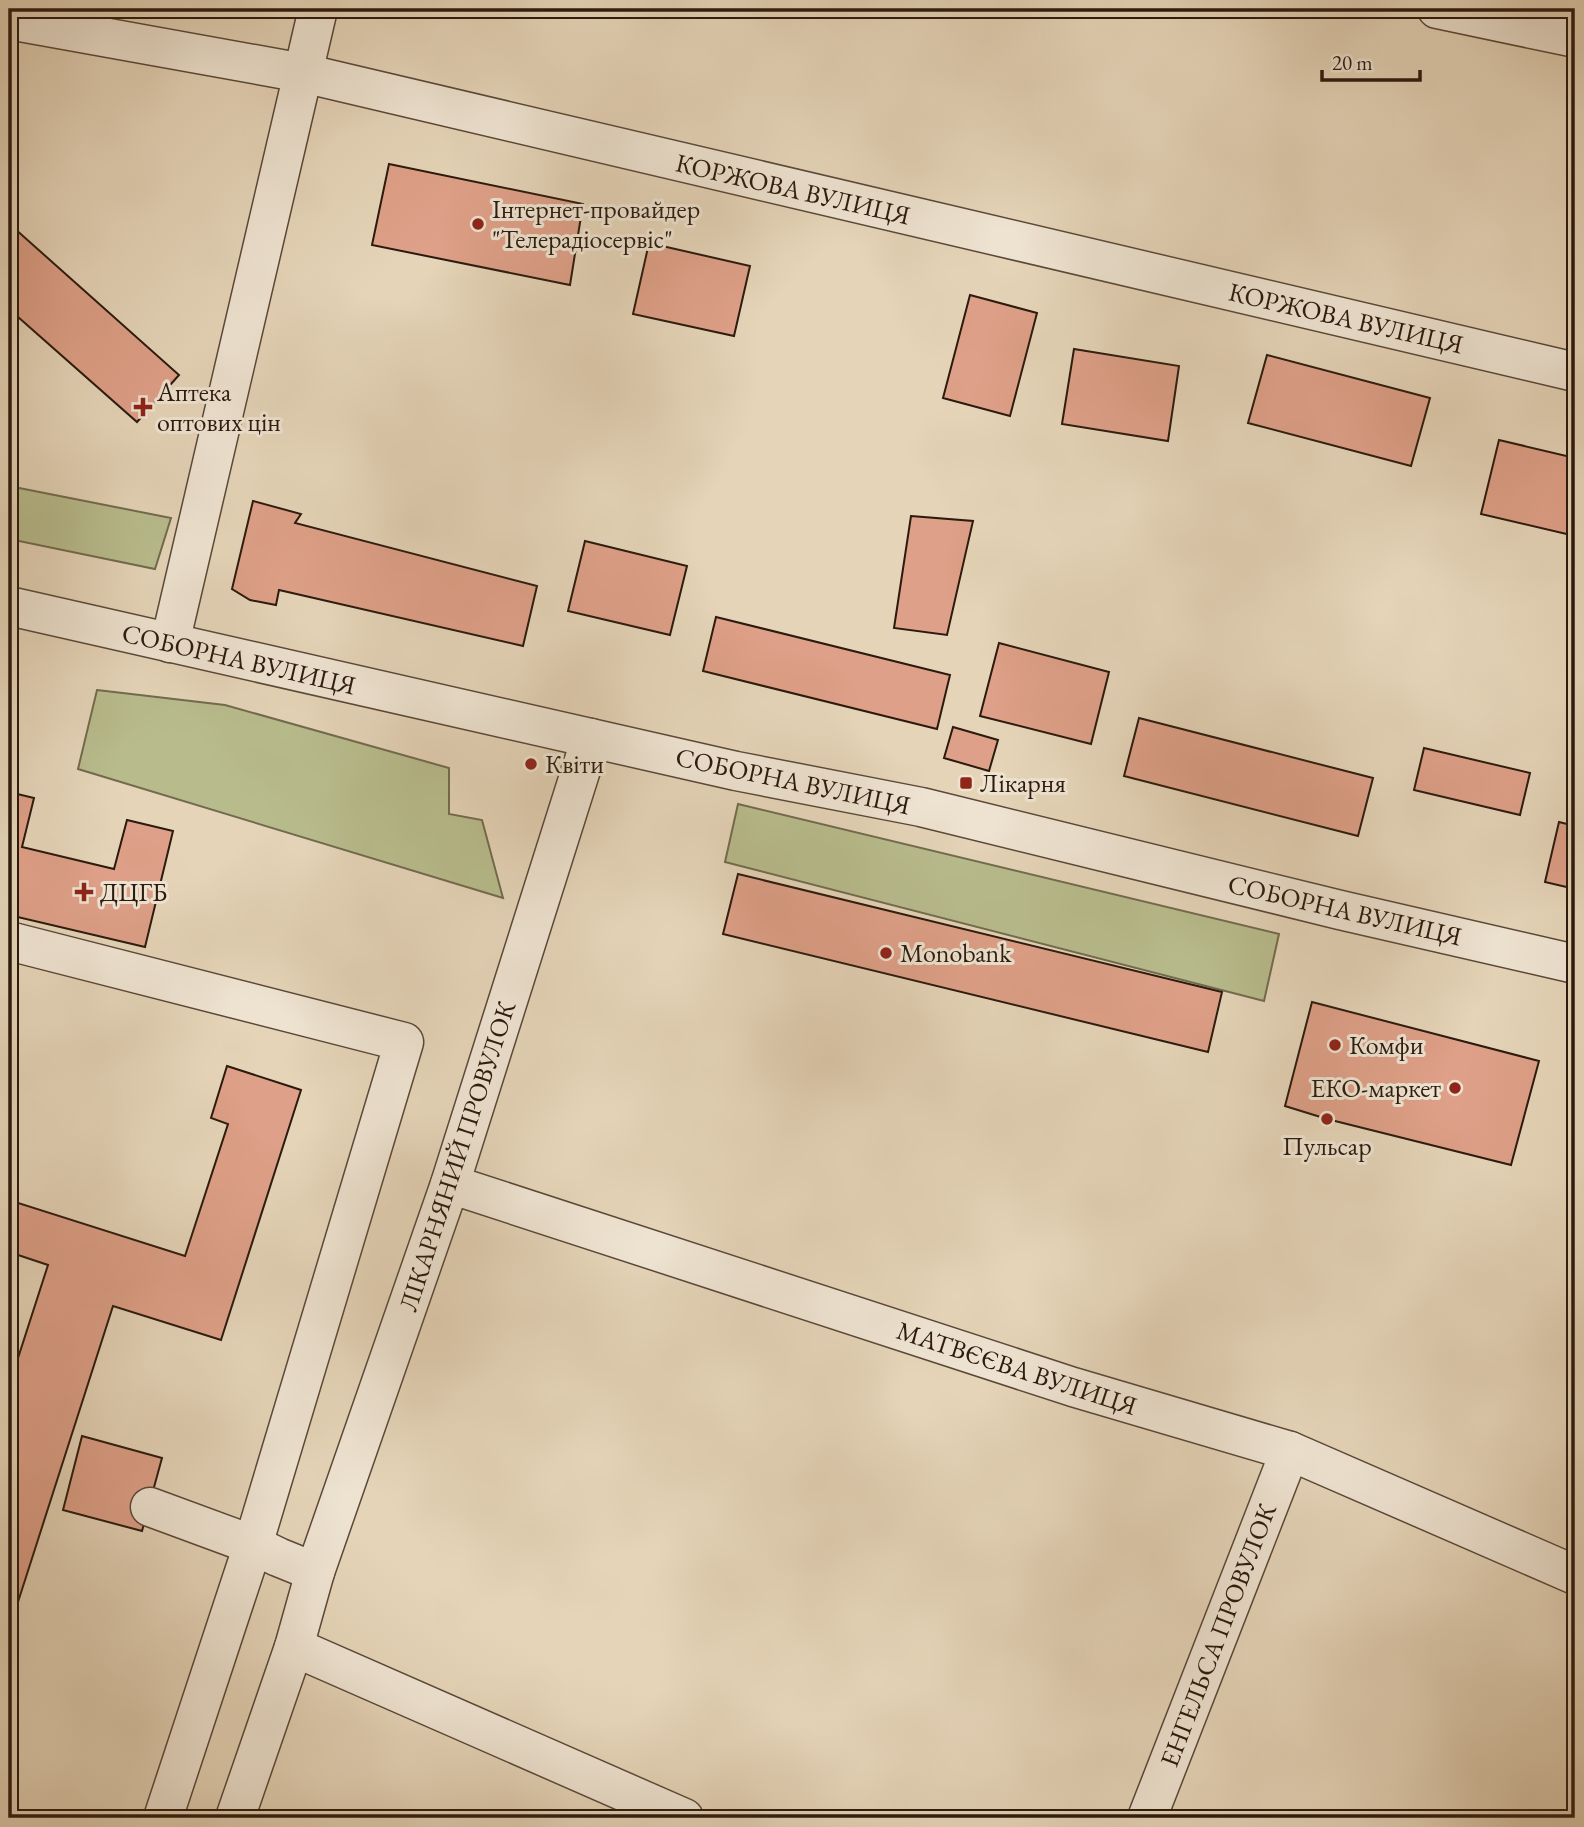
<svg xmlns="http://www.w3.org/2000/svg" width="1584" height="1827" font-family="'EB Garamond',serif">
<rect width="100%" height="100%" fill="#e5d4b8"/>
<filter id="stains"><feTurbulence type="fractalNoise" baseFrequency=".00286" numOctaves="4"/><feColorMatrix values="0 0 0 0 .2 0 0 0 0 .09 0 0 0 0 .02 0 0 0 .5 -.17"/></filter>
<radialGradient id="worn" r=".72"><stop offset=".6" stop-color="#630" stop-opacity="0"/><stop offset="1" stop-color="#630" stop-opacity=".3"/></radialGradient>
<g fill="#b8bc8d" stroke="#726b4e" stroke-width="2">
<path d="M9 486 171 518 155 569 9 539Z"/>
<path d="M97 690 225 705 449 768V814L482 820 503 898 78 769Z"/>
<path d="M738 804 1279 934 1264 1001 725 862Z"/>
</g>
<g fill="#dea088" stroke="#2b1a0e" stroke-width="2">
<path d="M389 164 583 204 570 285 372 245Z"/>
<path d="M14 228 179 375 137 422 9 309V234Z"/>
<path d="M649 243 750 266 734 336 633 314Z"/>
<path d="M970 295 1037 313 1010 416 943 398Z"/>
<path d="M1074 349 1179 366 1168 441 1062 424Z"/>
<path d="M1267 355 1430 398 1411 466 1248 423Z"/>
<path d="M1499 440 1575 458V536L1481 514Z"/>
<path d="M253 501 301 514 295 523 537 586 523 646 279 590 276 605 250 600 232 589Z"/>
<path d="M911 516 973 521 947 635 894 628Z"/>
<path d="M585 541 687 566 670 635 568 611Z"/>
<path d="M716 617 950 675 937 729 703 671Z"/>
<path d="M999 643 1109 672 1091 744 980 716Z"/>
<path d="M1139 718 1373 778 1358 836 1124 776Z"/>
<path d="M953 727 998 740 989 771 944 758Z"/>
<path d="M1424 748 1530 773 1520 815 1414 790Z"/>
<path d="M9 792 34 798 22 847 114 869 127 820 173 831 145 947 9 915Z"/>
<path d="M1559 822 1575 826V889L1545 882Z"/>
<path d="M738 874 1222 992 1208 1052 723 934Z"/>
<path d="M1312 1002 1539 1061 1511 1165 1327 1119 1285 1106Z"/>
<path d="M227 1066 301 1090 221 1340 113 1306 9 1630V1386L48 1265 9 1252V1200L185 1256 228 1124 211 1118Z"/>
<path d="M82 1436 162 1458 142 1531 63 1510Z"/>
</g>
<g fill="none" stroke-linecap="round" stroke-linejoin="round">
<defs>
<g id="minor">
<path d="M1437 9 1575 38"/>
<path d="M9 20 303 73 1575 372"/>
<path d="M9 606 736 771 921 807 1340 910 1575 964"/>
<path d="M170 643 318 9"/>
<path d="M9 941 404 1042 253 1545 150 1507"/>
<path d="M450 1184 1073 1387 1290 1451 1575 1575"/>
<path d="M294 1647 684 1818"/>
<path d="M163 1818 253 1545 278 1557 315 1572 450 1184 591 738"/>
<path d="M235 1818 294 1647 315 1572"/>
<path d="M1147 1818 1290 1451"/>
</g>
</defs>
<use href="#minor" stroke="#5a4838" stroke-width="41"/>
<use href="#minor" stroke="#eee3d1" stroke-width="38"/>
</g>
<g fill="#8f2418" stroke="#eee3d1" stroke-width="2.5">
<circle cx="478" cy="224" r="7"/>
<path d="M139.5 396.5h7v7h7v7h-7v7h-7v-7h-7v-7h7z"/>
<circle cx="531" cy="764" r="7"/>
<rect x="959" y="776" width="14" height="14" rx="3.5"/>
<path d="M80.5 881.5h7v7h7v7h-7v7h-7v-7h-7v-7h7z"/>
<circle cx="886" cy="953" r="7"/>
<circle cx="1335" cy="1045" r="7"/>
<circle cx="1455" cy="1088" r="7"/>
<circle cx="1327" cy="1119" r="7"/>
</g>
<g text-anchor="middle" stroke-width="6" stroke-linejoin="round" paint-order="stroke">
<g font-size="26" fill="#2b1a0e" stroke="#eee3d1">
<text transform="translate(793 189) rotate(13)" y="9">КОРЖОВА ВУЛИЦЯ</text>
<text transform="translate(1346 318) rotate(13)" y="9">КОРЖОВА ВУЛИЦЯ</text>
<text transform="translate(239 659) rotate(13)" y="9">СОБОРНА ВУЛИЦЯ</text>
<text transform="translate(793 781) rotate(12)" y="9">СОБОРНА ВУЛИЦЯ</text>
<text transform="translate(1345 910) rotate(13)" y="9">СОБОРНА ВУЛИЦЯ</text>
<text transform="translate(457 1156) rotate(-72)" y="9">ЛІКАРНЯНИЙ ПРОВУЛОК</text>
<text transform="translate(1017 1368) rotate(18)" y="9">МАТВЄЄВА ВУЛИЦЯ</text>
<text transform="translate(1218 1635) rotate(-69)" y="9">ЕНГЕЛЬСА ПРОВУЛОК</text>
</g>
<g font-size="26" fill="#2b1a0e" stroke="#eee3d1" text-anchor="start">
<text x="492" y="218">Інтернет-провайдер<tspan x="492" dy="30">"Телерадіосервіс"</tspan></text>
<text x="157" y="401">Аптека<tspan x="157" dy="30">оптових цін</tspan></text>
<text x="545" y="773">Квіти</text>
<text x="980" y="792">Лікарня</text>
<text x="100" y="901">ДЦГБ</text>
<text x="900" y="962">Monobank</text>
<text x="1349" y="1054">Комфи</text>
<text x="1441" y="1097" text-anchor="end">ЕКО-маркет</text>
<text x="1327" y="1155" text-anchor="middle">Пульсар</text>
</g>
</g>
<rect width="1584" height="1827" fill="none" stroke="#e5d4b8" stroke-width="35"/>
<rect x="10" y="10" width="1563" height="1806" fill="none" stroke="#2b1a0e" stroke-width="3.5"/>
<rect x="18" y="18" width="1549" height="1792" fill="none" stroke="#2b1a0e" stroke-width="2"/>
<path d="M1322 70v10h98v-10" fill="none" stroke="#2b1a0e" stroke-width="3.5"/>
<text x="1332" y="70" font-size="21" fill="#2b1a0e" stroke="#eee3d1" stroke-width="5" paint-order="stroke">20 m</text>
<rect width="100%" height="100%" filter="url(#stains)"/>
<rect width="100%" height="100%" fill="url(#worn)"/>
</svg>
